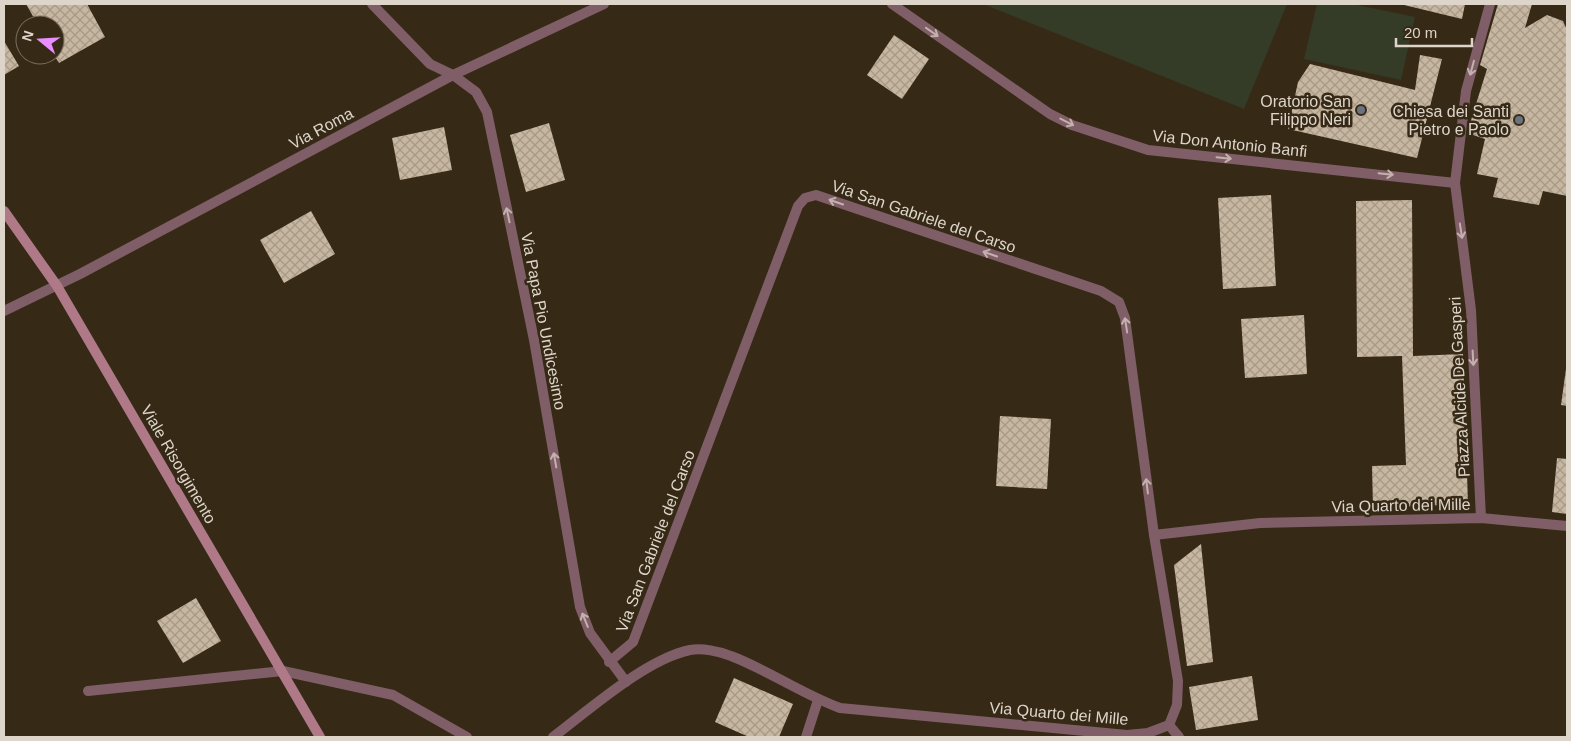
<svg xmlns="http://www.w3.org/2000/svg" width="1571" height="741" font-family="Arial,sans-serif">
<defs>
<pattern id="building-cross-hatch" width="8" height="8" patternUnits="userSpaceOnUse" patternTransform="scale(1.25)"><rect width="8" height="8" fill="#c7b7a0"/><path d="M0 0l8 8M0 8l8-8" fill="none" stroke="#a69987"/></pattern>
</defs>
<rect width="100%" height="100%" fill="#362a17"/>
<g fill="#343b27">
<path d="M983 4H1287L1244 109Z"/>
<path d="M1317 4H1352L1415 17 1401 80 1304 59Z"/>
</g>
<g fill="url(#building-cross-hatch)">
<path d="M26 4H87L105 37 59 63 54 55 55 25H38Z"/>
<path d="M1400 4H1465L1462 19Z"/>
<path d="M1498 4H1532L1525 28 1547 15 1563 21 1567 30V196L1543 191 1539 205 1493 197 1498 178 1477 174 1485 139 1467 133 1487 69 1480 65Z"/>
<path d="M894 35 929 59 902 99 867 75Z"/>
<path d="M4 41 19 66 4 75Z"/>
<path d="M1420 55 1442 59 1417 158 1288 129 1298 82 1310 64 1415 90Z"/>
<path d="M549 123 565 180 526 192 510 135Z"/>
<path d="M444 127 452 170 400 180 392 138Z"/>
<path d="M1271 195 1276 286 1223 289 1218 198Z"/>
<path d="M1412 200 1413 356 1463 354 1468 504 1373 508 1372 466 1406 465 1402 356 1357 357 1356 201Z"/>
<path d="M311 211 335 254 284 283 260 240Z"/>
<path d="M1304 315 1307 374 1245 378 1241 319Z"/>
<path d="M1566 369H1567V406L1561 405Z"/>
<path d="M1000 416 1051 419 1047 489 996 486Z"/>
<path d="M1557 458 1567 459V514L1552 512Z"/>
<path d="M1201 544 1213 662 1187 666 1174 565Z"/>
<path d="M196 598 221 641 183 663 157 621Z"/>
<path d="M1252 676 1258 720 1196 730 1189 687Z"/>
<path d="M734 678 793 704 779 737H749L715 722Z"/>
</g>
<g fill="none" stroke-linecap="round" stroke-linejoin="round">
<g stroke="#805e67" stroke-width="10">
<path d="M372 4 430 64 453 75 476 92 487 112 534 340 580 607 590 633 626 682"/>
<path d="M892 4 1050 114 1072 125 1148 150 1455 183"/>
<path d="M4 311 80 274 453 75 604 4"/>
<path d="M1481 518 1471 310 1455 183 1466 91 1490 4"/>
<path d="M1154 535 1260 523 1481 518 1567 526"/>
<path d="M88 691 283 671 393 695 467 737"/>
<path d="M1169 725 1179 737"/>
<path d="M553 737C589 710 646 659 690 650 702 648 719 651 731 656 768 670 802 694 840 708L1127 735 1148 733 1169 725 1177 705 1178 681 1154 535 1125 318 1119 302 1101 291 816 195 805 198 798 206 633 642 609 662"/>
<path d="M806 737 818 700"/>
</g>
<path stroke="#af7988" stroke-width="10" d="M4 211 57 286 320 737"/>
</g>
<defs><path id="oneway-shaft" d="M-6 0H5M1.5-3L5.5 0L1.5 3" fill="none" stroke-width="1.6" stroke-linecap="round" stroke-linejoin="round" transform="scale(1.25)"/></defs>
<g stroke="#c2b1ac">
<use href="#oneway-shaft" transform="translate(932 32) rotate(35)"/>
<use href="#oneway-shaft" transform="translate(1472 68) rotate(105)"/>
<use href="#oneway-shaft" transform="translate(1067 122) rotate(27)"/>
<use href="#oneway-shaft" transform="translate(1224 158) rotate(6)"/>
<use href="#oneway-shaft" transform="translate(1386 174) rotate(6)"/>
<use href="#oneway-shaft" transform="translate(836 202) rotate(-161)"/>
<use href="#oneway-shaft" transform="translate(508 215) rotate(-102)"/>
<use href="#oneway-shaft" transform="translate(1461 231) rotate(81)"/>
<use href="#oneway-shaft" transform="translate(990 254) rotate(-161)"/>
<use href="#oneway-shaft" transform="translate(1126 325) rotate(-99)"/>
<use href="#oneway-shaft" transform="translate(1473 358) rotate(87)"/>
<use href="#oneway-shaft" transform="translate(555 460) rotate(-100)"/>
<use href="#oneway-shaft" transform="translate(1147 486) rotate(-97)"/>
<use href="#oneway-shaft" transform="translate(585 620) rotate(-112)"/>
</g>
<g fill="#6b7280" stroke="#362a17" stroke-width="2">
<circle cx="1361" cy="110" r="5"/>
<circle cx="1519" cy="120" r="5"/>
</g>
<g text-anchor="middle" stroke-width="5" stroke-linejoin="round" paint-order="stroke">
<g font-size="16" fill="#ded5ca" stroke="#362a17" text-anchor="end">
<text x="1351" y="107">Oratorio San<tspan x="1351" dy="18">Filippo Neri</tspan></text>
<text x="1509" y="117">Chiesa dei Santi<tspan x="1509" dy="18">Pietro e Paolo</tspan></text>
</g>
<g font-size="16" fill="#ded5ca" stroke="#362a17">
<text transform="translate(321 128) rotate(-28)" y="6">Via Roma</text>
<text transform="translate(1230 143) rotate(6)" y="6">Via Don Antonio Banfi</text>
<text transform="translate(924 216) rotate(19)" y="6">Via San Gabriele del Carso</text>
<text transform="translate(544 321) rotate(79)" y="6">Via Papa Pio Undicesimo</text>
<text transform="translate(1459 387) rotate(-93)" y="6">Piazza Alcide De Gasperi</text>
<text transform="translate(179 464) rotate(60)" y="6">Viale Risorgimento</text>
<text transform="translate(1401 505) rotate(-1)" y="6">Via Quarto dei Mille</text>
<text transform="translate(655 541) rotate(-69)" y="6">Via San Gabriele del Carso</text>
<text transform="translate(1059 713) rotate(5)" y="6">Via Quarto dei Mille</text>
</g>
</g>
<rect width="1571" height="741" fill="none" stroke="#ded5ca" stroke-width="10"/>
<g transform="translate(40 40) rotate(288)"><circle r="24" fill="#362a17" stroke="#796e5f"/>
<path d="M0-4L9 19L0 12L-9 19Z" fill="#e98efe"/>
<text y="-8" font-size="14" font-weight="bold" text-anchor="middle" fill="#ded5ca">N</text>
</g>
<path d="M1396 38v8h76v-8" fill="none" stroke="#ded5ca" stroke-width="2.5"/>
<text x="1404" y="38" font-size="15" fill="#ded5ca" stroke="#362a17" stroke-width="4" paint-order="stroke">20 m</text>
</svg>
